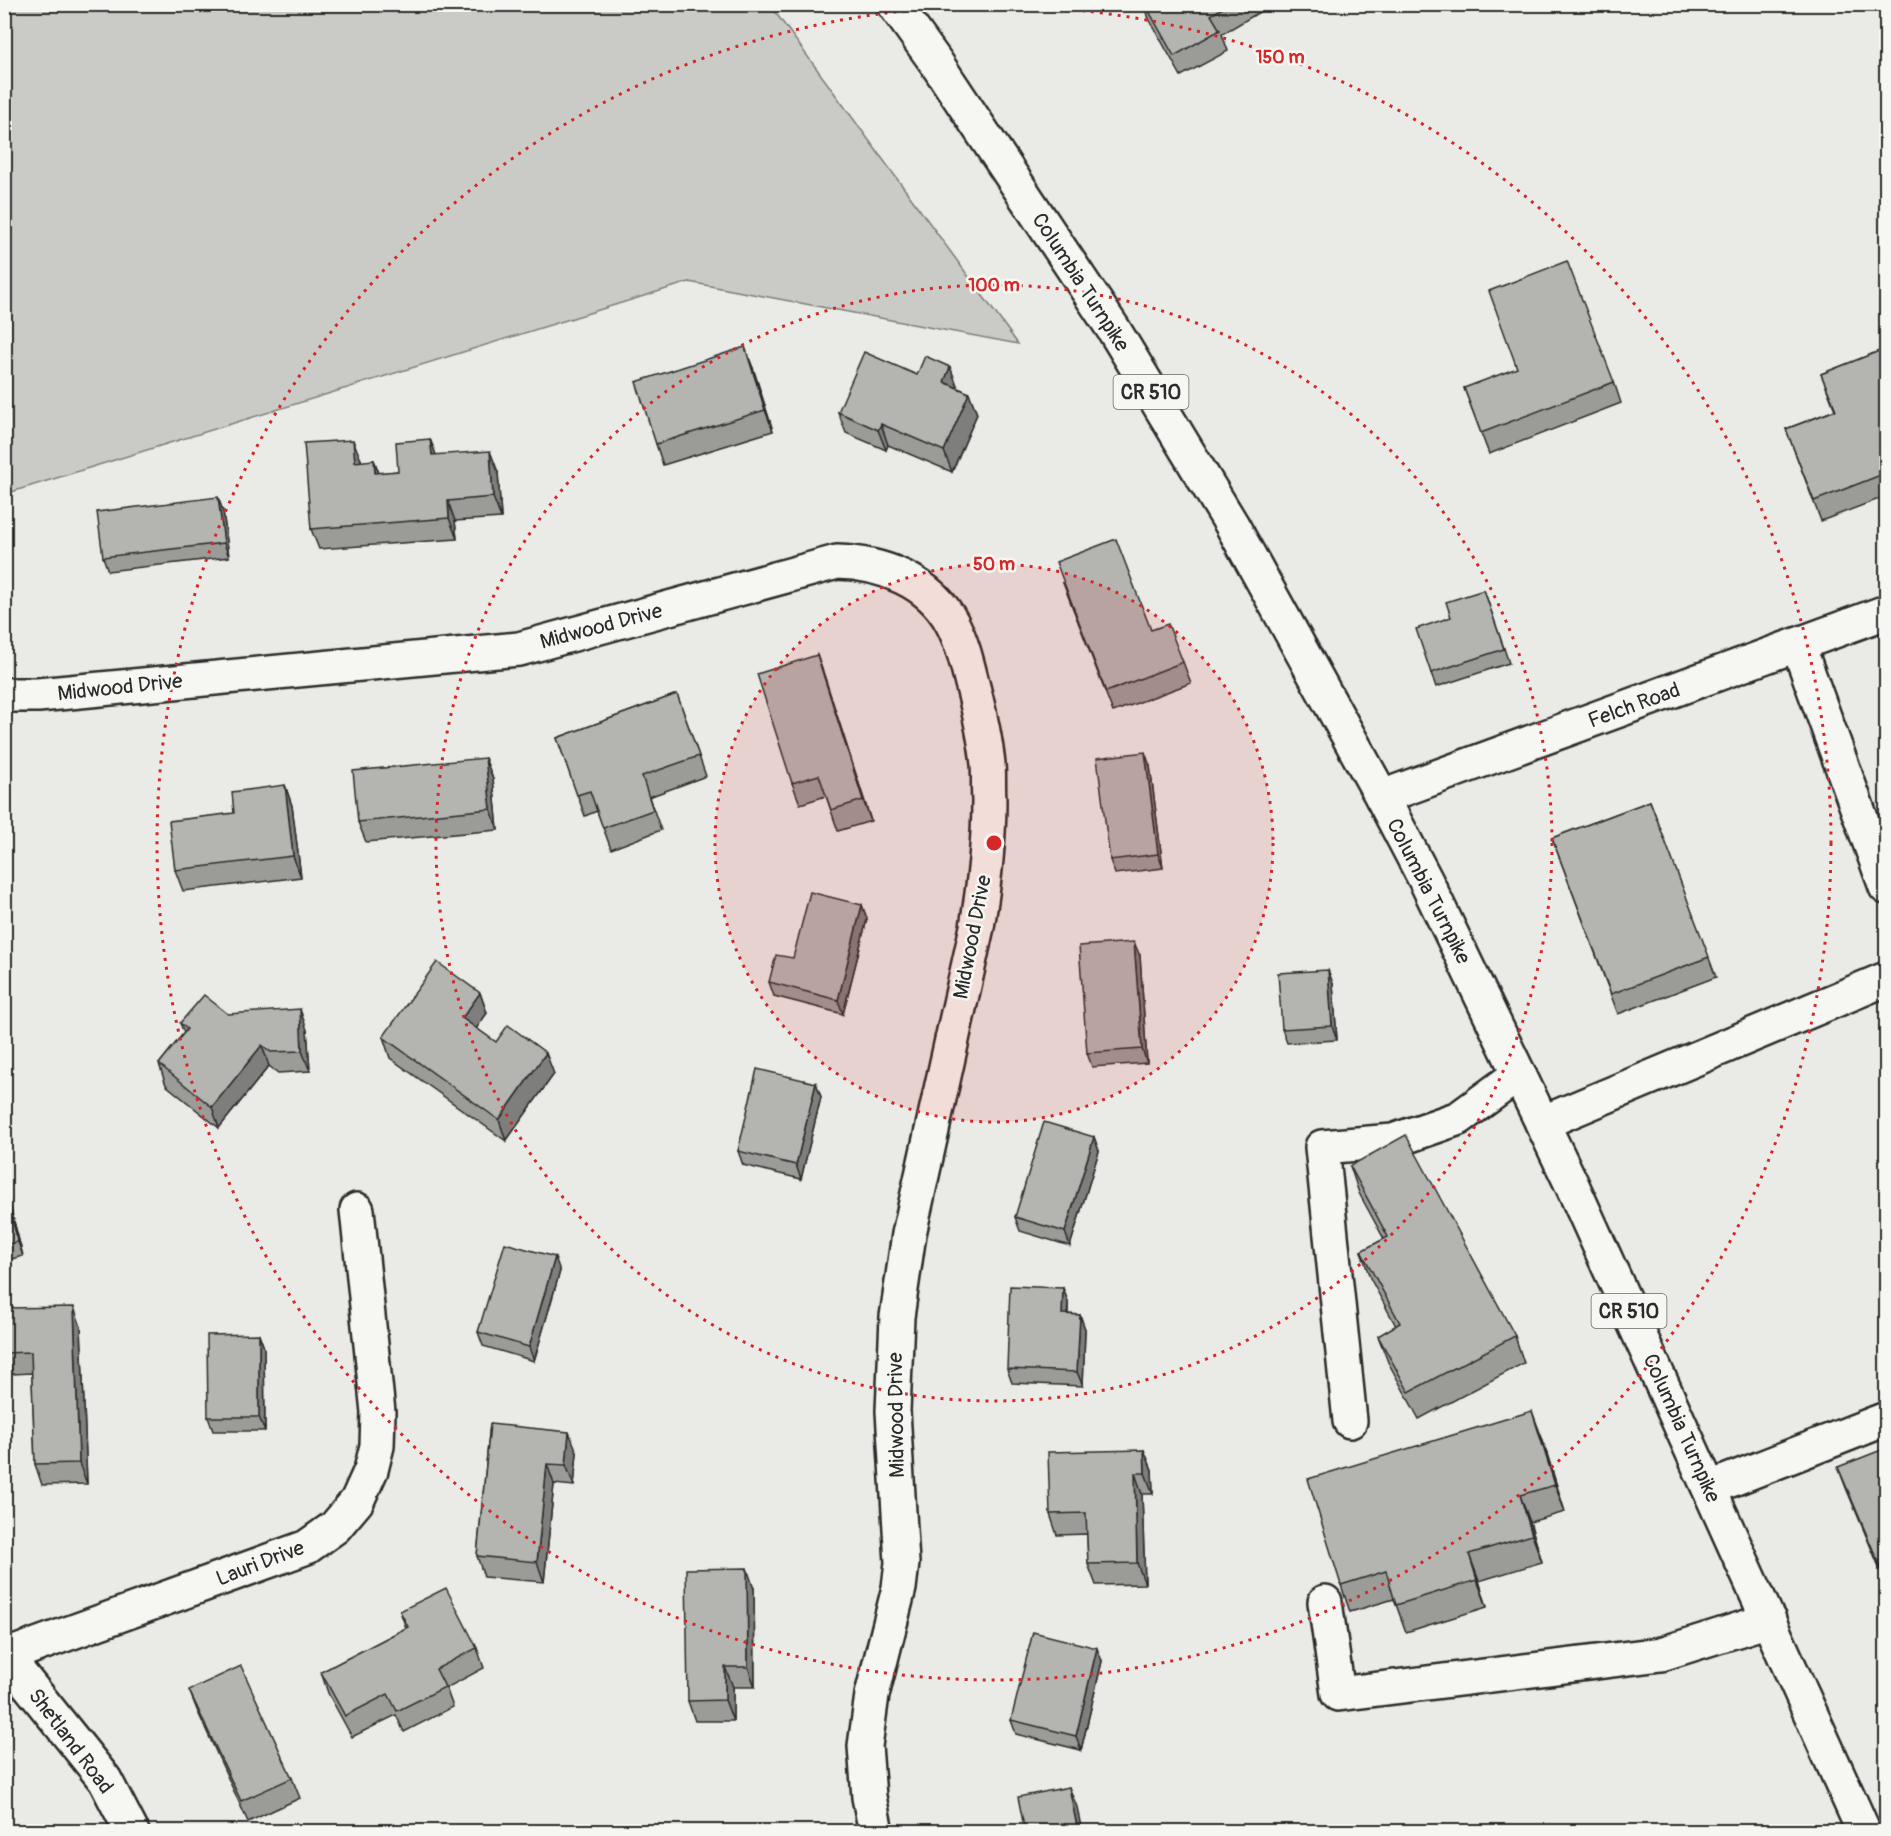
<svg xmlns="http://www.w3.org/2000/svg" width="1891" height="1836" font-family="Pangolin,sans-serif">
<rect width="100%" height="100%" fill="#eaeae6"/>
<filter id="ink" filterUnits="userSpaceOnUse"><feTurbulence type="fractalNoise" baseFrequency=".0167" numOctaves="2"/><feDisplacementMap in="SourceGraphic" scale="12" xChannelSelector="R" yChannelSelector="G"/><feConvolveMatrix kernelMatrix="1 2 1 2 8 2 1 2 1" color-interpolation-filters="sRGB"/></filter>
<g filter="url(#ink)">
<path fill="#cacac7" stroke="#7a7a79" stroke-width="1.5" d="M5 4 770 5 1018 344 689 282 5 494Z"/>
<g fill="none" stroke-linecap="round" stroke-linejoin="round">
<defs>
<g id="minor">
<path d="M1798 645 1886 887"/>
<path d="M4 695H38L519 649 837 562C881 563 930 581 952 623 962 642 967 663 972 683 979 710 985 736 988 764 989 776 988 788 989 800 989 843 984 885 977 927L909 1234 897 1317 893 1411 902 1563 899 1588 872 1695 865 1746 869 1797 876 1832"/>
<path d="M1382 797 1886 612"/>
<path d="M1542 1123 1886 979"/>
<path d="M1350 1421 1322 1147 1393 1141 1459 1118 1519 1074"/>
<path d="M1710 1488 1886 1419"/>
<path d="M1325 1602 1338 1694 1661 1654 1769 1620"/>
<path d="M4 1654 105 1780 132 1832"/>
<path d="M6 1656 307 1547 335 1527 357 1501 371 1470 377 1446 378 1412 357 1210"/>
</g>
<path id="major" d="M894 4 935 61 1114 330 1232 525 1382 797 1426 881 1572 1185 1864 1832"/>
</defs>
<use href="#minor" stroke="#2b2b2b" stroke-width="38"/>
<use href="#major" stroke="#2b2b2b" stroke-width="38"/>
<use href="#minor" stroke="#f6f6f2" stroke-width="33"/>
<use href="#major" stroke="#f6f6f2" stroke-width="33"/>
</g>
<g fill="#9b9b98" stroke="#2b2b2b" stroke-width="1.5">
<path d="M1144 4H1273L1222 34 1228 51 1181 76 1149 19Z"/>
<path d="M1887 348V496L1821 521 1786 429 1835 410 1821 374Z"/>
<path d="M950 367 958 388 969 393 977 414 952 472 888 445 886 450 846 433 838 412 917 375Z"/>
<path d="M753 368 773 431 663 465 656 444Z"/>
<path d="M1614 382 1621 403 1489 454 1464 388Z"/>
<path d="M430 439 436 455 498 472 501 518 455 521 457 539 319 549 311 529 361 460V462L374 460 379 473 398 471Z"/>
<path d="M223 511 229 557 108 571 103 557Z"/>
<path d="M1063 583 1151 630 1183 662 1191 683 1113 712Z"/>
<path d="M1484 590 1509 663 1436 687 1431 673 1451 617Z"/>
<path d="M817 655 824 675 871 821 838 831 826 796 800 804 792 783Z"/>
<path d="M677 694 706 776 649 797 661 830 611 849 597 811 585 816 557 738Z"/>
<path d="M485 758 493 779 498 830 366 842 358 822Z"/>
<path d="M1150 766 1163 868 1115 874 1110 860Z"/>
<path d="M285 785 292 806 301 877 183 891 175 870 234 813Z"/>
<path d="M1650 801 1716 977 1618 1014 1552 838Z"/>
<path d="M862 905 867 919 843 1014 774 996 769 982 793 958Z"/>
<path d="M1140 956 1147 1063 1092 1067 1087 1053Z"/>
<path d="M1328 970 1333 984 1337 1040 1287 1043 1282 1029Z"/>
<path d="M480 993 487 1013 476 1028 496 1042 554 1074 506 1141 390 1058 383 1037Z"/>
<path d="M228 1014 307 1030 310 1071 278 1073 269 1066 219 1128 166 1085 159 1064 184 1033 180 1023Z"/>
<path d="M816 1083 821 1097 801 1179 743 1165 738 1151Z"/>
<path d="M1094 1137 1099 1151 1070 1246 1020 1231 1015 1217Z"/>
<path d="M1350 1166 1515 1336 1524 1363 1419 1419 1388 1362 1378 1336 1396 1326 1370 1278 1361 1251 1384 1239 1359 1193Z"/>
<path d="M4 1183 23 1256 4 1261Z"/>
<path d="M560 1271 534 1361 483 1346 478 1332Z"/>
<path d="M1063 1288 1068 1302V1314L1080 1315 1085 1329 1083 1386 1012 1383 1007 1369Z"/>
<path d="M81 1327 87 1484 42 1485 35 1464 32 1373 12 1374 4 1353Z"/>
<path d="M259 1334 264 1348 265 1431H213L208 1417Z"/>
<path d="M490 1424 577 1452 574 1486 554 1484 544 1582 484 1577 477 1556Z"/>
<path d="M1542 1438 1565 1512 1530 1522 1542 1562 1479 1581 1487 1607 1406 1632 1394 1599 1350 1612 1341 1585Z"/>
<path d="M1144 1450 1152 1470 1153 1494H1142L1145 1584 1096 1585 1088 1564 1087 1534 1057 1535 1050 1514Z"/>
<path d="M1887 1455V1586L1846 1488 1838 1467Z"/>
<path d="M754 1589 755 1687H733V1721H695L688 1701Z"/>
<path d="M400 1611 477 1648 484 1668 446 1688 453 1707 404 1732 396 1715 352 1737 328 1693 321 1672 406 1628Z"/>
<path d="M1102 1661 1081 1750 1016 1734 1011 1720Z"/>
<path d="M189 1690 292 1778 300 1798 248 1822 197 1710Z"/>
</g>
<g fill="#7e7e7c" stroke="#2b2b2b" stroke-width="1.5">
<path d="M745 347 753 368 773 431 765 410Z"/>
<path d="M950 367 958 388 951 403 944 382Z"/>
<path d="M969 393 977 414 952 472 944 451Z"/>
<path d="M881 424 888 445 886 450 878 430Z"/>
<path d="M430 439 438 460 432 455Z"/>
<path d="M353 440 361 460 362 483 355 462Z"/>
<path d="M490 451 498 472 501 518 493 497Z"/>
<path d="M374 460 382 481 375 473Z"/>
<path d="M218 497 223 511 229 557 224 543Z"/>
<path d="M448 501 455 521 457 539 449 518Z"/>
<path d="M817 655 824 675 871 821 863 800Z"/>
<path d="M1145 752 1150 766 1163 868 1158 854Z"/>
<path d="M485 758 493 779 498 830 491 809Z"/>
<path d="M285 785 292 806 301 877 293 856Z"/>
<path d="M862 905 867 919 843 1014 838 1000Z"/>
<path d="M1134 942 1140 956 1147 1063 1142 1049Z"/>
<path d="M1328 970 1333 984 1337 1040 1332 1026Z"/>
<path d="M480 993 487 1013 469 1039 462 1018Z"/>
<path d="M300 1009 307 1030 310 1071 302 1051Z"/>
<path d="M262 1045 269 1066 219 1128 212 1107Z"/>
<path d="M546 1053 554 1074 506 1141 499 1120Z"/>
<path d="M816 1083 821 1097 801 1179 796 1165Z"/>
<path d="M1094 1137 1099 1151 1070 1246 1065 1232Z"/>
<path d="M4 1183 23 1256 18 1242 4 1189Z"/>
<path d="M555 1257 560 1271 534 1361 529 1347Z"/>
<path d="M1063 1288 1068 1302 1067 1328 1062 1314Z"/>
<path d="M74 1307 81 1327 87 1484 79 1463Z"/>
<path d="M1080 1315 1085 1329 1083 1386 1077 1372Z"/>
<path d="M259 1334 264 1348 265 1431 259 1417Z"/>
<path d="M1532 1411 1542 1438 1565 1512 1555 1485Z"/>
<path d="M569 1432 577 1452 574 1486 566 1465Z"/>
<path d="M1144 1450 1152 1470 1153 1494 1145 1473Z"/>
<path d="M547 1464 554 1484 544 1582 537 1562Z"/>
<path d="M1135 1473 1142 1494 1145 1584 1137 1563Z"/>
<path d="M1520 1495 1530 1522 1542 1562 1532 1535Z"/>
<path d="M1469 1554 1479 1581 1487 1607 1477 1580Z"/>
<path d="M747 1568 754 1589 755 1687 748 1667Z"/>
<path d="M1097 1648 1102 1661 1081 1750 1076 1736Z"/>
<path d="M725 1667 733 1687V1721L725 1700Z"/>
<path d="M1069 1787 1077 1807 1082 1832H1078Z"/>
</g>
<g fill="#b4b4b1" stroke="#2b2b2b" stroke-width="1.5">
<path d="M1145 4H1229L1211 15 1220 30 1174 56Z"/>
<path d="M1567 261 1614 382 1481 433 1464 388 1517 368 1489 291Z"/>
<path d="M745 347 765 410 656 444 636 382Z"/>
<path d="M1887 348V475L1886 473 1814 501 1786 429 1836 410 1821 374Z"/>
<path d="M864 352 917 375 925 356 950 367 944 382 969 393 944 451 881 424 878 430 838 412Z"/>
<path d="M430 439 432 455 490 451 493 497 448 501 449 518 311 529 304 443 353 440 355 462 374 460 375 473 398 471 396 442Z"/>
<path d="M218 497 224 543 103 557 97 512Z"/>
<path d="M1116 539 1151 630 1168 624 1183 662 1106 692 1056 562Z"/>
<path d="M1484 590 1504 649 1431 673 1416 629 1451 617 1446 602Z"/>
<path d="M817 655 863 800 831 810 819 775 792 783 757 674Z"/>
<path d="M677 694 699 756 642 776 653 810 603 828 590 791 577 795 557 738Z"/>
<path d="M1145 752 1158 854 1110 860 1097 758Z"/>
<path d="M485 758 491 809 358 822 353 771Z"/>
<path d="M285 785 293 856 175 870 169 821 234 813 232 792Z"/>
<path d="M1650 801 1709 957 1611 994 1552 838Z"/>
<path d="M810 892 862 905 838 1000 769 982 776 955 793 958Z"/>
<path d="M1134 942 1142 1049 1087 1053 1079 946Z"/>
<path d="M437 962 480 993 462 1018 496 1042 508 1025 546 1053 499 1120 383 1037Z"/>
<path d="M1328 970 1332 1026 1282 1029 1278 973Z"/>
<path d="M204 995 228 1014 300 1009 302 1051 271 1052 262 1045 212 1107 159 1064 187 1029 180 1023Z"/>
<path d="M757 1069 816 1083 796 1165 738 1151Z"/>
<path d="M1044 1122 1094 1137 1065 1232 1015 1217Z"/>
<path d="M1406 1135 1515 1336 1409 1392 1378 1336 1400 1323 1361 1251 1388 1237 1350 1166Z"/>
<path d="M4 1189 18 1242 4 1245Z"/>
<path d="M505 1243 555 1257 529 1347 478 1332Z"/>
<path d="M1010 1286 1063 1288 1062 1314 1080 1315 1077 1372 1007 1369Z"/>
<path d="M74 1307 79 1463 35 1464 31 1352 4 1353V1308Z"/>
<path d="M259 1334V1417H208L207 1335Z"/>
<path d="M1532 1411 1555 1485 1520 1495 1532 1535 1469 1554 1477 1580 1396 1605 1386 1571 1341 1585 1308 1479Z"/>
<path d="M490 1424 569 1432 566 1465 547 1464 537 1562 477 1556Z"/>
<path d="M1884 1449 1887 1455V1583L1838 1467Z"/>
<path d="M1144 1450 1145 1473H1135L1137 1563 1088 1564 1086 1513 1050 1514 1048 1452Z"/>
<path d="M747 1568 748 1667H725V1700L688 1701 686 1569Z"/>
<path d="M446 1588 477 1648 436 1669 445 1687 397 1711 388 1694 345 1716 321 1672 408 1627 400 1611Z"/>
<path d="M1033 1632 1097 1648 1076 1736 1011 1720Z"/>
<path d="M241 1666 292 1778 241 1801 189 1690Z"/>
<path d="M1069 1787 1078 1832H1025L1018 1797Z"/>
</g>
</g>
<circle cx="994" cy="843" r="279" fill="#d62828" fill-opacity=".12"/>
<g fill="none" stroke="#d62828" stroke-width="3" stroke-dasharray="3 6">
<circle cx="994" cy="843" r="279"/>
<circle cx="994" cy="843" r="558"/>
<circle cx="994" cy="843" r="837"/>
</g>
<g text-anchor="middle" stroke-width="5" stroke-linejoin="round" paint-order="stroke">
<g fill="#f6f6f2" stroke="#686867" stroke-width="1.5">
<rect x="1113.5" y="375" width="75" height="34" rx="4.5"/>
<rect x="1591.5" y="1294" width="75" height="34" rx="4.5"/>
</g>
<g font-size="20" font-weight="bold" fill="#2b2b2b">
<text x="1151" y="399">CR 510</text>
<text x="1629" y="1318">CR 510</text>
</g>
<g font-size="21" fill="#2b2b2b" stroke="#f6f6f2">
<text transform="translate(1081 282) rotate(57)" y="7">Columbia Turnpike</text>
<text transform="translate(601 626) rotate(-15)" y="7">Midwood Drive</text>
<text transform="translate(120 687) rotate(-6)" y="7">Midwood Drive</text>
<text transform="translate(1634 705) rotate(-20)" y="7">Felch Road</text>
<text transform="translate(1429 891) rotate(63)" y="7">Columbia Turnpike</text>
<text transform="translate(972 937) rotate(-79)" y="7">Midwood Drive</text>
<text transform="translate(896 1415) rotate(-91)" y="7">Midwood Drive</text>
<text transform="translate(1682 1428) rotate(66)" y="7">Columbia Turnpike</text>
<text transform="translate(260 1563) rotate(-21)" y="7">Lauri Drive</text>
<text transform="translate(71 1741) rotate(53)" y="7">Shetland Road</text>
</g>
</g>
<circle cx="994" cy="843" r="9" fill="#d62828" stroke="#f6f6f2" stroke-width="3"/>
<g font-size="18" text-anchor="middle" font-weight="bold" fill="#d62828" stroke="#f6f6f2" stroke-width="5" stroke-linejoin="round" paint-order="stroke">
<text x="1280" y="63">150 m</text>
<text x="994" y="291">100 m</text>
<text x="994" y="570">50 m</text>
</g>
<rect width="1891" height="1836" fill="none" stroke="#f6f6f2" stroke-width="24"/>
<rect x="12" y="12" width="1867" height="1812" fill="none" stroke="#2b2b2b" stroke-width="2" filter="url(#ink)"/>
</svg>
